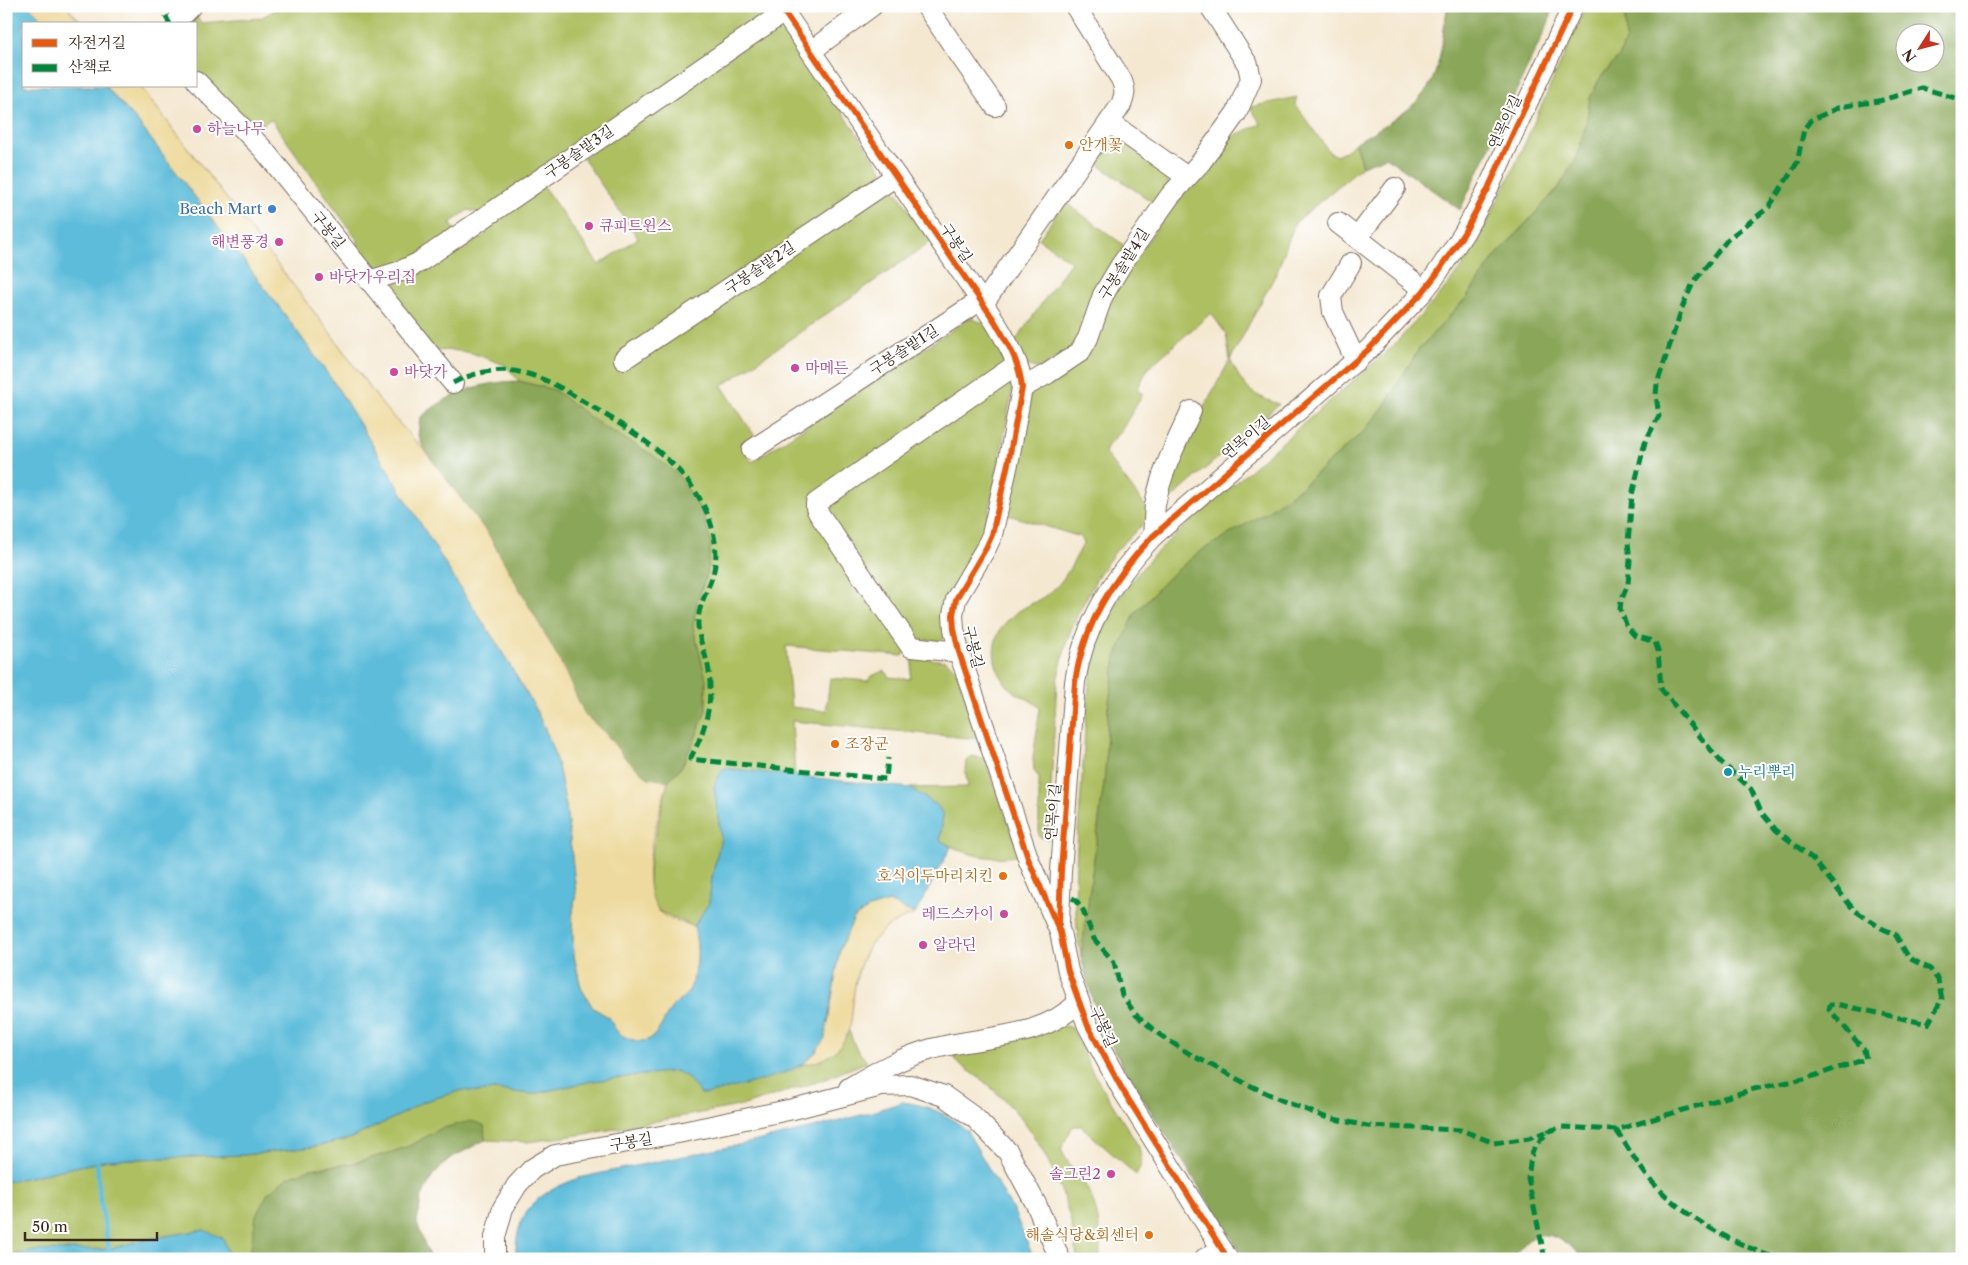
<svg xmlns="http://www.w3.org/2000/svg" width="1968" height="1265" font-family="'Libre Caslon Text','Noto Serif KR',serif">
<rect width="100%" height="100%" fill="#fff"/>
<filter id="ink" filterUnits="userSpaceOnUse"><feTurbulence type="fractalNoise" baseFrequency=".02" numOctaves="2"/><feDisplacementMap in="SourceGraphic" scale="10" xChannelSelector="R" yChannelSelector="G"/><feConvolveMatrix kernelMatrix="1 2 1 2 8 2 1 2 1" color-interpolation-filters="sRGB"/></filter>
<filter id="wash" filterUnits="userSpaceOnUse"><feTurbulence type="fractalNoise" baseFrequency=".0096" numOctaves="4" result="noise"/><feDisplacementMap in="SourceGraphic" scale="20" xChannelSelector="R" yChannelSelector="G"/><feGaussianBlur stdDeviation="1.12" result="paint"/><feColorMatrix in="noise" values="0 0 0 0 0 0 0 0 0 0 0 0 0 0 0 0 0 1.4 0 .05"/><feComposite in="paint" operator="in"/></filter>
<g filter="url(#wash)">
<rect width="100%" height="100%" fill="#f4e8d1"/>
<g fill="#aebf62" stroke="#747440">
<path d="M283 6H770L767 16 479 213 468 210 450 223 455 230 412 259 375 273 359 257 358 241 271 119 253 130 196 70V24H184L194 13 201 23 260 18Z"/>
<path d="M1586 6H1614L1625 18 1626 39 1619 57 1600 78 1590 98 1586 124 1577 157 1559 187 1495 257 1467 297 1419 349 1383 408 1363 432 1301 487 1265 513 1199 552 1167 579 1108 707 1105 775 1081 957C1070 898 1078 838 1082 779 1086 728 1085 677 1103 629 1116 595 1141 568 1166 543L1391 348 1436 299 1459 271 1474 249 1511 174Z"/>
<path d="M775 26 786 29 882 170 880 178 890 189 896 191 931 242 722 386 756 438 742 448 752 462 970 318 988 325 1004 352 1014 382 985 533 948 634 940 641 914 639 903 656 786 646 791 707 826 711 830 678 868 681 872 676 883 671 887 673 888 677 910 679 913 657 946 661 956 669 979 739 792 721 795 777 725 768 714 787 721 838 712 877 709 903 694 926 660 912 651 898 649 882 650 860 668 781 682 766 695 739 706 710V679L693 627 697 601 707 575 653 455 602 426 554 390 519 381 505 365 472 353 451 350 435 351 384 282 464 240 468 246 485 235 487 224 543 186 599 265 638 238 583 158Z"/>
<path d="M1297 97 1295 104 1330 153 1336 155 1345 151 1355 143 1362 166 1295 223 1277 272 1230 360C1245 388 1248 394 1279 404L1164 505 1174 464 1201 412 1230 360 1226 334 1211 313 1148 368 1137 390 1143 394 1121 431 1108 445 1105 453 1152 515 1115 552 1099 574 1077 616 1067 640 1057 681 1048 839 1039 837V777L1034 771 1033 758 1040 708C1030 697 1014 696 1006 684 986 657 992 629 1019 611 1031 603 1045 598 1055 588 1065 580 1077 555 1084 543L1081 537 1005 514 1030 396 1108 304 1131 264 1180 196 1233 136 1261 124 1250 107Z"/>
<path d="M1120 139 1166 173 1169 185 1155 204 1093 161 1107 140Z"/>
<path d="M1065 202 1125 246 1075 347 1039 369 1026 365 1014 343 1071 262 1039 239Z"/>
<path d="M972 756 985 759 1020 855C991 861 966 856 940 840L943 815 938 806 910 788 968 787 965 770 966 761Z"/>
<path d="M1058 1026H1067L1072 1028 1092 1071 1139 1147 1142 1163 1136 1175 1081 1126H1073L1061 1149C1068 1166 1083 1178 1090 1194 1100 1214 1100 1237 1100 1259H1077C1072 1205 1049 1150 1013 1109 1004 1099 993 1089 982 1080 973 1073 963 1068 955 1059V1054L960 1051Z"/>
<path d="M849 1031 856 1048 867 1062 820 1081 744 1105 592 1133 528 1142 485 1140 484 1126 439 1129 412 1145 386 1154 349 1164 310 1169 251 1248 252 1259H230V1253L204 1230 147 1239 109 1249 31 1251 6 1257V1182L108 1160 244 1155 312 1147 349 1139 400 1115 422 1102 463 1090 478 1092 495 1090 532 1094 593 1081 676 1071 687 1077 701 1094 784 1073 802 1065 822 1060 839 1048Z"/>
</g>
<g fill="#8aa658" stroke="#62683b" fill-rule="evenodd">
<path d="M1448 6 1551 7V16L1547 26 1460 210 1386 157 1362 166 1355 143C1387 123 1427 106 1437 67 1443 47 1443 26 1448 6Z"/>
<path d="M1614 6H1962V1259H1585C1573 1247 1549 1227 1531 1238 1524 1243 1517 1252 1512 1259H1245L1124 1069 1104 1031 1092 998 1081 957 1105 775 1108 707 1116 657 1135 613 1167 579 1199 552 1265 513 1301 487 1363 432 1383 408 1419 349 1467 297 1495 257 1559 187 1577 157 1586 124 1590 98 1600 78 1619 57 1626 39 1625 18ZM1906 32H1936V62H1906Z"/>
<path d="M519 381 554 390 602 426 653 455 678 475 702 511 711 543 707 575 697 601 693 627 706 679V710L695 739 682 766 668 781 648 778 625 758 606 734 585 715 560 661 488 534 424 449 418 435 420 418C450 392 481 382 519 381Z"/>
<path d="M471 1121 484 1125 485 1140 449 1159 433 1175 421 1198 417 1223 430 1259H252L251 1248 256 1215 268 1193 288 1177 310 1169 349 1164 386 1154 412 1145 439 1129Z"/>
</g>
<g fill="#eeda9e" stroke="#94825e">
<path d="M29 6H65L84 24H47Z"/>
<path d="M105 86H140L331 334 384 407 424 450 488 534 560 661 585 715 606 734 625 758 648 778 668 781C660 815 634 880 659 911 666 920 683 923 694 926 697 941 699 957 695 972 694 979 690 992 685 996 681 1000 676 1002 673 1006 660 1023 657 1049 630 1039 618 1035 614 1029 610 1018L593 1008 581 988 574 956 572 918 576 892 566 806 558 766 549 738 534 706 496 642 457 583 337 387 286 316 137 121Z"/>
<path d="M889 902 915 914C879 925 862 948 855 985 851 1007 855 1029 839 1047 830 1059 816 1062 802 1065L817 1051 828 1023 840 949 854 918 869 908Z"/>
</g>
<g fill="#5cbcda" stroke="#4c737c">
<path d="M6 6H29L47 24H24V86H105L137 121 286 316 337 387 457 583 496 642 534 706 549 738 558 766 566 806 576 892 572 918 574 956 581 988 593 1008 610 1018C614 1029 618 1035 630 1039 657 1049 660 1023 673 1006 676 1002 681 1000 685 996 690 992 694 979 695 972 699 957 697 941 694 926L709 903 712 877 721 838 714 787 718 777 724 768 910 788 938 806 943 815 940 840 951 847 915 914 889 902 869 908 854 918 840 949 825 1038C819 1048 812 1057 802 1064 783 1077 731 1088 707 1094H701L687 1077 676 1071 593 1081 532 1094 495 1090 478 1092 463 1090 422 1102 400 1115 349 1139 312 1147 244 1155 108 1160 6 1182Z"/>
<path d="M903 1102C927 1105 949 1114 967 1131L1014 1212 1034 1259H516C514 1211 537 1193 579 1178 687 1154 798 1137 903 1102Z"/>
<path d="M204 1230 223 1238 230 1259H6V1257L31 1251 109 1249 147 1239Z"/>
</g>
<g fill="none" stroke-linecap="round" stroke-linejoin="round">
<path stroke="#5cbcda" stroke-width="5" d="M97 1163 100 1199 109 1249"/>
</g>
</g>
<g filter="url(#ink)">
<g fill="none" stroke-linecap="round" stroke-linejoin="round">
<defs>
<g id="minor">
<path d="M780 6 994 320C1007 342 1020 362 1022 388L1009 459 992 535 986 548 956 599 953 615 954 629 959 652 1029 861 1060 932 1068 971 1088 1026 1122 1089 1228 1259"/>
<path d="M926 6 995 106"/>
<path d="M177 24 179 18 191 6"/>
<path d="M811 51 872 6"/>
<path d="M196 81 263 149 453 383"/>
<path d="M1109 122 1187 177"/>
<path d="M1338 223 1424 290"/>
<path d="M1357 238 1395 188"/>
<path d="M1351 263 1331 296 1333 312 1356 361"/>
<path d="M369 281 398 272 418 263 784 12"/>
<path d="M983 304 1121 105C1125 95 1126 90 1121 79L1075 6"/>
<path d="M624 359 896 176"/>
<path d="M1022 388 1047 374 1080 352 1088 338 1103 295 1121 265 1170 196 1201 162 1237 112 1251 79 1248 65 1210 6"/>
<path d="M752 450 981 300"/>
<path d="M1153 536C1154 526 1154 515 1155 505 1161 471 1177 442 1191 411"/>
<path d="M959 652 911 647 819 514 816 508V503L1017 364"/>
<path d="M1059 922 1061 871 1075 682C1084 624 1113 578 1153 536L1369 349 1422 293 1436 275 1464 233 1487 191 1520 118 1573 6"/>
<path d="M849 1088C876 1072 902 1057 932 1049 982 1035 1038 1041 1078 1003"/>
<path d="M495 1259V1237L503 1208 517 1185 532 1169 555 1155 678 1133 793 1109 881 1086 910 1085 944 1096 975 1118 1008 1152 1036 1204 1060 1259"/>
<path d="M1204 1259 1222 1249"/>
</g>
</defs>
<use href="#minor" stroke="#7c6c5d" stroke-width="22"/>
<use href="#minor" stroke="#fff" stroke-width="20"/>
<g stroke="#00873e" stroke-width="5" stroke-dasharray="10 5" stroke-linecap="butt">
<path d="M155 6 162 10 170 24"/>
<path d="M453 383C472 373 498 367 519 372 546 377 568 392 591 406 637 434 689 465 709 518 715 535 718 553 714 570 710 588 699 602 698 621 697 638 707 655 709 672 713 704 705 732 690 759L886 779 888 758"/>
<path d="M1072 898 1076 900 1083 910 1094 939 1114 962 1122 995 1136 1015 1160 1035 1190 1054 1243 1082 1281 1100 1325 1117 1367 1126 1461 1130 1494 1143 1529 1138 1546 1132"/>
<path d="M1616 1130C1628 1147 1639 1168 1654 1184 1688 1220 1731 1242 1778 1259"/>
<path d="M1545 1259 1528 1179 1531 1156 1535 1146 1549 1131 1562 1127 1616 1130 1754 1089 1804 1079 1866 1059 1864 1050 1829 1009 1830 1005H1841L1928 1024 1942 999 1938 980 1930 969 1909 958 1895 934 1881 928 1854 910 1813 859 1776 830 1761 812 1751 789 1721 762 1670 700 1661 689 1658 650 1655 642 1635 636 1627 627 1620 609 1621 601 1628 584 1630 560 1628 543 1632 495 1645 442 1659 416 1656 395 1657 384 1682 308 1693 283 1728 239 1769 207 1797 163 1804 129 1811 120 1840 107 1879 101 1922 88 1962 100"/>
</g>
<defs>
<g id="cycleway">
<path d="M780 6 994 320C1007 342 1020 362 1022 388L1009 459 992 535 986 548 956 599 953 615 954 629 959 652 1029 861 1060 932 1068 971 1088 1026 1122 1089 1228 1259"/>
<path d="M1059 924 1061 871 1075 682C1084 624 1113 578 1153 536L1369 349 1422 293 1436 275 1464 233 1487 191 1520 118 1573 6"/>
</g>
</defs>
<use href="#cycleway" stroke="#fff" stroke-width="9"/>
<use href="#cycleway" stroke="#e8590c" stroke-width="6"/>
</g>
</g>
<g fill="#d1479c" stroke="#fff" stroke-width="2">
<circle cx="197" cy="129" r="5"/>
<circle cx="589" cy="226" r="5"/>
<circle cx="279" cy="242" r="5"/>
<circle cx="319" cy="277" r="5"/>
<circle cx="795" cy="368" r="5"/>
<circle cx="394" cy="372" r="5"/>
<circle cx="1004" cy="914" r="5"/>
<circle cx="923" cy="945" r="5"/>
<circle cx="1111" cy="1174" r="5"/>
</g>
<g fill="#e8710a" stroke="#fff" stroke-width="2">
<circle cx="1069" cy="145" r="5"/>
<circle cx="835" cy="744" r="5"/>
<circle cx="1003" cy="876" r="5"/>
<circle cx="1149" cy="1235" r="5"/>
</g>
<circle fill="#3f7fe0" stroke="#fff" stroke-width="2" cx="272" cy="209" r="5"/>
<circle fill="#0f9aa8" stroke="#fff" stroke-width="2" cx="1728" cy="772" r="5"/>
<g text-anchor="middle" stroke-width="4" stroke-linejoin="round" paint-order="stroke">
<g font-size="15" fill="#3b2a1e" stroke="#fff">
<text transform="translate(1505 122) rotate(-65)" y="5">연목이길</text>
<text transform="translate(579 152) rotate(-35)" y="5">구봉솔밭3길</text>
<text transform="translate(328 230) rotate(51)" y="5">구봉길</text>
<text transform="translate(956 243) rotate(56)" y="5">구봉길</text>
<text transform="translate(1124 264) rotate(-58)" y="5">구봉솔밭4길</text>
<text transform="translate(760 268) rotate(-34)" y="5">구봉솔밭2길</text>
<text transform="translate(904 350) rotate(-33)" y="5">구봉솔밭1길</text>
<text transform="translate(1246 438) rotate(-40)" y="5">연목이길</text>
<text transform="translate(973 647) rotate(76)" y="5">구봉길</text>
<text transform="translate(1053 812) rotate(-85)" y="5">연목이길</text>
<text transform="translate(1103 1027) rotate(65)" y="5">구봉길</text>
<text transform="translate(631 1142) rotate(-10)" y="5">구봉길</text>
</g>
<g font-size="15" fill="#b23c85" stroke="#fff" text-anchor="start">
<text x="207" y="134">하늘나무</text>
<text x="599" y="231">큐피트윈스</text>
<text x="269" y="247" text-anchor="end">해변풍경</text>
<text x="329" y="282">바닷가우리집</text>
<text x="805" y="373">마메든</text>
<text x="404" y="377">바닷가</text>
<text x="994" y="919" text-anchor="end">레드스카이</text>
<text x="933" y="950">알라딘</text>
<text x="1101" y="1179" text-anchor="end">솔그린2</text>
</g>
<g font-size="15" fill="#c56008" stroke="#fff" text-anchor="start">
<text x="1079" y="150">안개꽃</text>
<text x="845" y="749">조장군</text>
<text x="993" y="881" text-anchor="end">호식이두마리치킨</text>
<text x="1139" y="1240" text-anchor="end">해솔식당&amp;회센터</text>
</g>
<g font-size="15" fill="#366cbe" stroke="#fff" text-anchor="end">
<text x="262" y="214">Beach Mart</text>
</g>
<g font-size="15" fill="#0d838f" stroke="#fff" text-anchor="start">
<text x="1738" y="777">누리뿌리</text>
</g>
</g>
<rect width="1968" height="1265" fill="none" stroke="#fff" stroke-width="25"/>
<rect x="22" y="22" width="175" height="65" fill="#ffffff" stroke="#b1aaa5"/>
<rect x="32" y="39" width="25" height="8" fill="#e8590c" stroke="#b1aaa5"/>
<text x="68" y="48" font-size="15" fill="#3b2a1e">자전거길</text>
<rect x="32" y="64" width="25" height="8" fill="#00873e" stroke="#b1aaa5"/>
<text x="68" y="72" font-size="15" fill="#3b2a1e">산책로</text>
<g transform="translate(1920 48) rotate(234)"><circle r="24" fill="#ffffff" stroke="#b1aaa5"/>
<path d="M0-4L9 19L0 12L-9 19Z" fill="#c8321e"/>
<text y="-8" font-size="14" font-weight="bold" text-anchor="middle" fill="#3b2a1e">N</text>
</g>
<path d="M25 1232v8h132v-8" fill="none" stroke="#3b2a1e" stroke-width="2.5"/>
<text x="32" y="1232" font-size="15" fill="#3b2a1e" stroke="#ffffff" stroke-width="4" paint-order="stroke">50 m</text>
</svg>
